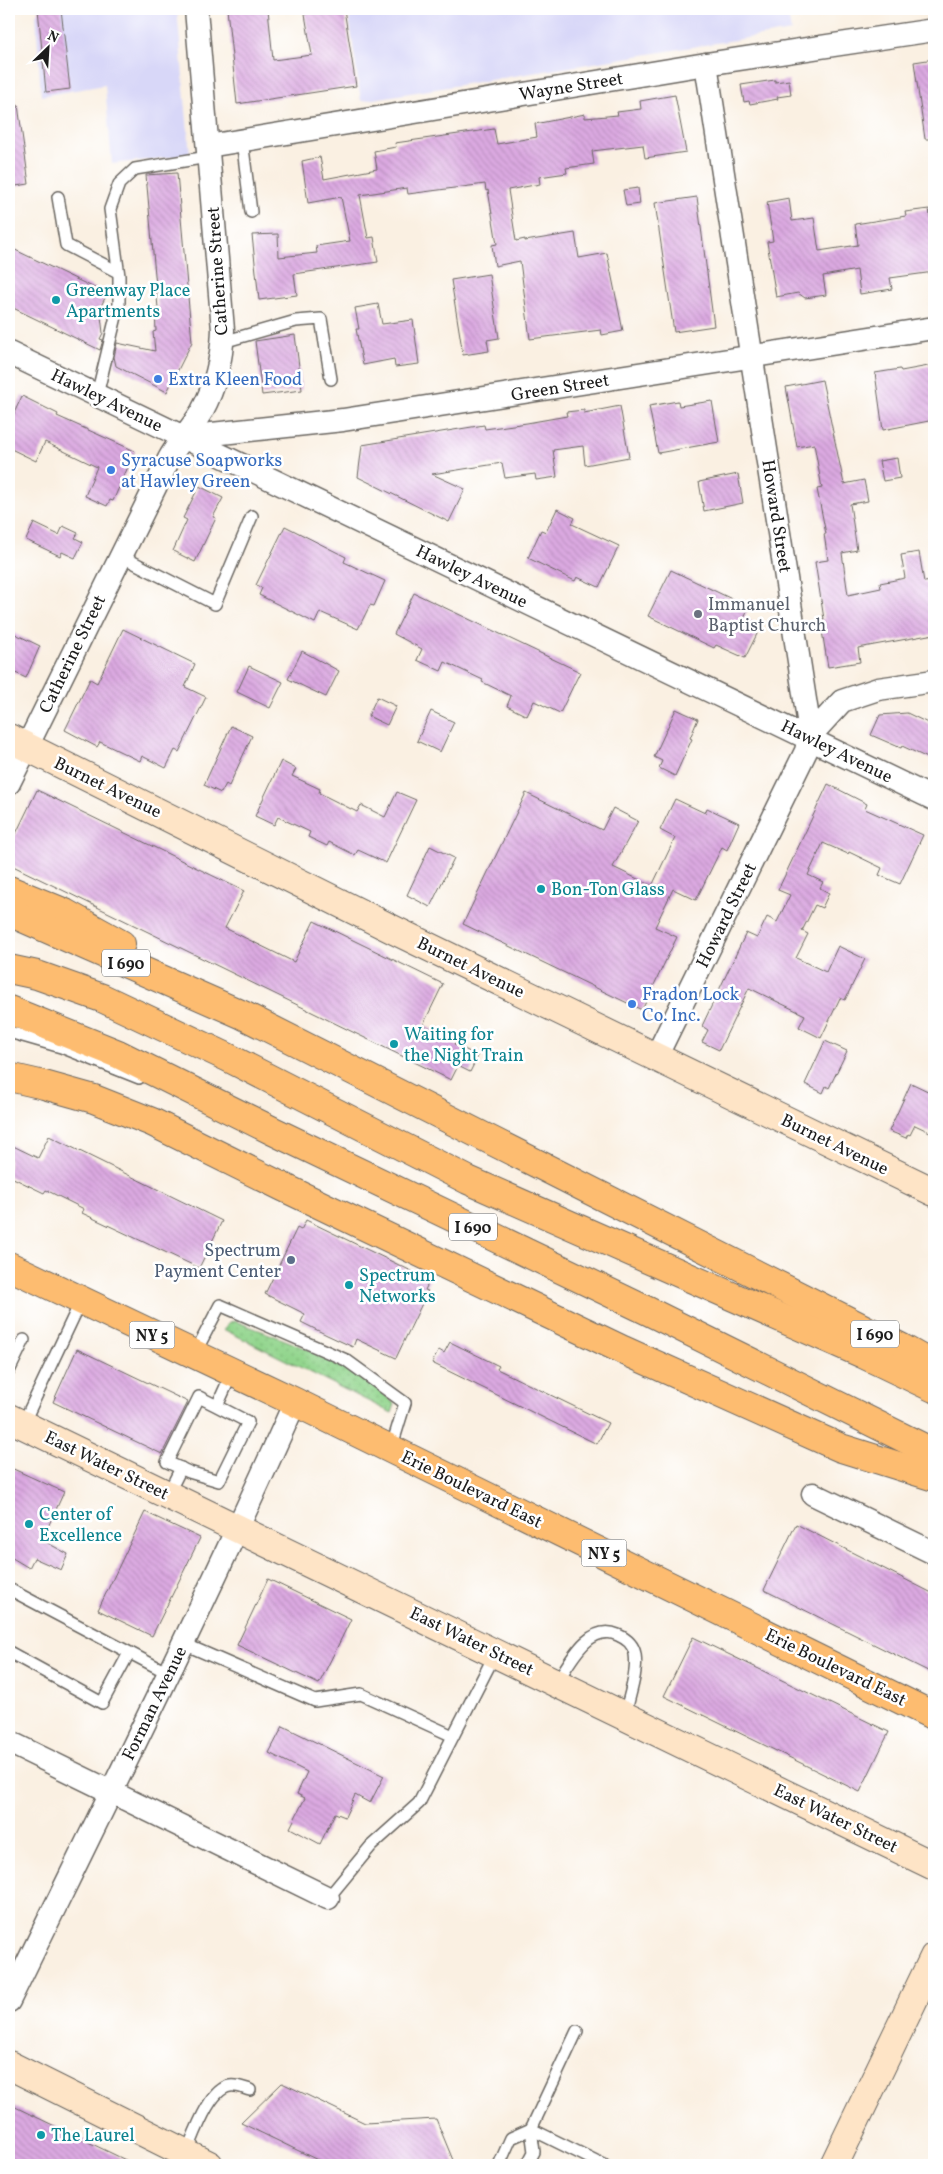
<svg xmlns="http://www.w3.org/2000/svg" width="943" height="2174" font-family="Vollkorn,serif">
<defs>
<pattern id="grass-dots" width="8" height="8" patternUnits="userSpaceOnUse" patternTransform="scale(1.25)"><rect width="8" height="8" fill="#92d58d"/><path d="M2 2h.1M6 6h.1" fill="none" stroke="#7db679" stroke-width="1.8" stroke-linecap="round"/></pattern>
<pattern id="building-back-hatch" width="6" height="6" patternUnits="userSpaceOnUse" patternTransform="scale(1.25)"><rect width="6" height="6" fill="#dba9e1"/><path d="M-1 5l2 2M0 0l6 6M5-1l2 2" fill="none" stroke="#bb91c0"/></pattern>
</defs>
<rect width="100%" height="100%" fill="#fff"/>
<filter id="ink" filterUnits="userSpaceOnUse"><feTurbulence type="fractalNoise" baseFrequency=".02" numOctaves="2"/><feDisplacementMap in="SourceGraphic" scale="10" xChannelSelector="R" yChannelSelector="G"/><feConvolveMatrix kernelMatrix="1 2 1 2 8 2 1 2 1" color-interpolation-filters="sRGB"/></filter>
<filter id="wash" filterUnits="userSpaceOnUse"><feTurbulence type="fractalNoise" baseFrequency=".0096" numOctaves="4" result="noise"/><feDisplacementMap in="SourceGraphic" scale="20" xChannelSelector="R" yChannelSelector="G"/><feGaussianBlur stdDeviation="1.12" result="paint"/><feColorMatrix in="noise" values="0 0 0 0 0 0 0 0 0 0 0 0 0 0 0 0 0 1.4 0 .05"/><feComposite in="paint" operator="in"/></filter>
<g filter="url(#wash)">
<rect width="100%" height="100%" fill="#faf0e2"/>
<g fill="#d8d7f8">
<path d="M40 9H177L190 155 112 164 105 85 41 96 36 15Z"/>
<path d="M348 9H787L791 31 361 101Z"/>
</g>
<path fill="url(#grass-dots)" stroke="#577854" d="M235 1321C290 1342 353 1362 395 1404L392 1413 223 1329 230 1322Z"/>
<g id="blocks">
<g fill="url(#building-back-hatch)">
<path d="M38 9H61L70 89 46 92Z"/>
<path d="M227 9H268L273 60 312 55 304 9H344L356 86 237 104Z"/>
<path d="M934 59V139H925L914 62Z"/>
<path d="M775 80V82L789 80 791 95 777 97 778 99 750 104 749 101 744 102 741 85Z"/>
<path d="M675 95 686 152 645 158 643 145 592 151 594 164 566 168 567 173 539 177 540 184 508 190 516 241 525 239V241L575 233 579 258 607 253 623 331 602 335 601 330 530 339 520 261 495 266 492 245 497 244 488 190 486 191 485 184 408 194 407 188 360 195 368 238 374 237 378 262 294 274 297 295 259 300 252 235 278 234 279 257 317 253 316 246 350 241 341 197 308 203 302 161 320 157 324 179 377 169 374 151 396 147 395 143 494 129 497 144 537 137 535 124 585 114V118L618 115 617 112 641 109 640 101Z"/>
<path d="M9 105H18L29 184 9 187Z"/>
<path d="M177 173 192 342 167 392 116 366 114 357 117 343 155 351 153 332 156 331 155 309 158 308 146 175Z"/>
<path d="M638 188 640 204 626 206 623 190Z"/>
<path d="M697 197 714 326 674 332 655 203Z"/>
<path d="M789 198 792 221 814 218 819 251 858 245 855 224 906 216 905 212 929 209 934 242V272L890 278 892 289 860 294 857 270 823 276 826 295 805 298 798 293 776 297 767 242 773 241 767 202Z"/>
<path d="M9 247 107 294 100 308 103 333 100 339 103 340 100 350 9 306Z"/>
<path d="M489 274 499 338 487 340 489 351 463 355 451 280Z"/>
<path d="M378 304 382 324 413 320 419 364 395 367 394 359 363 365 356 329H359L355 308Z"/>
<path d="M295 335 302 390 262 395 255 341Z"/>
<path d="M934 365V420L883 430 875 373 900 369 901 371Z"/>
<path d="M822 380 844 484 864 480 868 501 850 504 857 550 842 553 848 595 881 588 880 583 905 578 901 555 919 552 924 582 934 581V634L858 648 860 662 828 667 820 619H824L815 562 828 560 824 534H826L817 489 822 488 814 444 797 447 786 387Z"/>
<path d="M22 396 58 414 57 416 135 451 113 501 110 500 107 506 85 496 97 467 45 442 36 461 9 448V424Z"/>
<path d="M678 401 679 406 712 401 719 442 658 453 649 406Z"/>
<path d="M620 406 629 457 585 465 583 446 553 450 557 477 536 480 535 474 505 478 502 463 432 474 465 489 449 522 358 477 362 445 484 425 485 429 527 423 567 416 566 412 584 410V413Z"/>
<path d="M897 458 900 478 883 481 879 461Z"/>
<path d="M738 474 743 503 704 511 699 482Z"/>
<path d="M199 486 223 498 213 517 216 518 195 562 173 551 187 520 183 518Z"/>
<path d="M557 509 575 518 572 524 619 546 599 587 577 577 575 581 528 558 541 530 546 532Z"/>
<path d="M34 523 59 535 63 526 78 533 75 538 83 542 75 558 62 552 60 556 26 540Z"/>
<path d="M285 526 346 557 344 562 385 581 374 606 370 605 358 629 320 612 315 623 259 595 262 588 256 585Z"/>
<path d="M671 570 738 602 736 605 747 611 744 618 761 626 745 658 716 645 714 648 648 616Z"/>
<path d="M414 593 580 672 560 713 534 701 527 716 507 706 511 696 482 682 483 680 445 662 441 671 417 660 422 649 394 634Z"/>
<path d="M123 629 195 664 185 687 206 697 179 752 175 750 166 768 142 756 140 761 100 742 97 747 65 730 90 679 97 683Z"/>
<path d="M9 631 40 646 26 678 9 670Z"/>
<path d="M302 651 339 671 326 697 288 679Z"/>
<path d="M249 666 283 682 270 708 237 692Z"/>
<path d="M377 697 396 706 387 725 368 716Z"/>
<path d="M676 709 698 719 690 738 692 739 675 776 659 768 662 761 654 757Z"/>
<path d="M431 711 454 722 440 752 417 741Z"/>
<path d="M907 713 934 726V761L902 746 901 748 871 735 880 715Z"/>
<path d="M231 726 252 736 229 786 226 784 221 793 204 785Z"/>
<path d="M281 761 296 769 292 776 320 789 319 793 357 812 361 805 385 817 397 792 416 800 386 863 358 850 355 855 329 842 327 846 308 837 310 832 278 817 274 825 255 816Z"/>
<path d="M828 784 867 804 865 809 923 835 900 884 879 875 882 868 849 852 848 854 823 843 808 875 823 882 820 888 829 893 822 908 815 905 802 931 808 934 796 958 826 972 838 946 865 959 845 1000 840 998 821 1038 799 1027 805 1015 749 988 719 1050 702 1042 708 1030 702 1026 746 933 757 938 767 917 777 922 790 895 778 890Z"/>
<path d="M37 790 244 891 225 928 294 962 314 921 443 984 423 1025 456 1041 454 1044 478 1056 470 1072 458 1066 451 1080 9 864V848Z"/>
<path d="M526 793 602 830 613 808 638 821 613 867 652 886 675 838 660 830 675 799 705 813 707 808 739 823 727 850 722 847 696 900 673 889 655 927 677 937 642 1010 463 924Z"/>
<path d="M430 846 454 858 430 907 407 895Z"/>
<path d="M825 1041 847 1051 829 1088 826 1086 823 1093 805 1084Z"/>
<path d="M911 1083 934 1094V1134L915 1125 910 1135 908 1134 906 1138 889 1131Z"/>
<path d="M49 1136 222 1221 199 1268 82 1213 84 1209 46 1190 44 1193 9 1176V1144L38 1158Z"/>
<path d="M306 1220 430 1280 425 1290 428 1291 396 1358 356 1339 353 1347 327 1335 301 1322 305 1314 265 1294 297 1228 301 1230Z"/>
<path d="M450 1342 499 1366 497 1369 608 1423 597 1444 432 1363 439 1350 444 1353Z"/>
<path d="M77 1349 188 1402 162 1454 53 1402Z"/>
<path d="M9 1467 64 1492 42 1540 68 1554 61 1570 34 1558 29 1568 9 1556Z"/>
<path d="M145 1512 200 1538 152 1636 98 1610Z"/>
<path d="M796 1524 934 1594V1674L764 1590Z"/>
<path d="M268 1579 351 1619 319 1684 237 1645Z"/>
<path d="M693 1637 889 1732 860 1792 664 1696Z"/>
<path d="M283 1726 384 1776 370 1803 355 1795 345 1817 335 1813 320 1844 290 1828 305 1798 297 1794 307 1772 269 1753Z"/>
<path d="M282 2083 365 2123 436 2119 455 2165H328L241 2123Z"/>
<path d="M9 2104 136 2165H9Z"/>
</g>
</g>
</g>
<g filter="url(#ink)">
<use href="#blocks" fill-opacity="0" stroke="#6a6661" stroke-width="1"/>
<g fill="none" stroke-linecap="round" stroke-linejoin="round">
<defs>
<g id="lane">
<path d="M242 140 251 212"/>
<path d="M58 197 66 245 118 272"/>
<path d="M223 342 296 321 321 319 331 379"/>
<path d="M97 395 119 304V276L110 209 119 184 135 169 208 157"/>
<path d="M121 556 215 604 252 516"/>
<path d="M9 1032 61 1047 139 1078"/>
<path d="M194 1355 220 1305 346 1360 405 1403 391 1449"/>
<path d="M9 1371 24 1340"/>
<path d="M217 1406 199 1397 167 1462 189 1472 219 1481 248 1422 217 1406 232 1373"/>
<path d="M23 1424 81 1301"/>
<path d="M168 1494 181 1468"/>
<path d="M9 1589 168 1673"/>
<path d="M182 1643 315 1701 361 1694 453 1736"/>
<path d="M9 1652 102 1703 129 1653"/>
<path d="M557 1682C570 1662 589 1622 618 1635 627 1639 633 1644 635 1654 638 1673 629 1696 625 1715"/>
<path d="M328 1898 371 1846 419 1803 495 1654"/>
<path d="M186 2154C194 2136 209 2089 230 2086 237 2085 243 2088 250 2090"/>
<path d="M499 2165 511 2138 531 2129 604 2165"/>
<path d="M527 2165 534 2152 531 2129 577 2031"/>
</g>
<g id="street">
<path d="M208 146 706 64 934 30"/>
<path d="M9 353 934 799"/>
<path d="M184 437 343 420 934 328"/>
<path d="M809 737 842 701 878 689 934 681"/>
<path d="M9 783 169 459C178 442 192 428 202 411 216 385 222 358 223 330L196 9"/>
<path d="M656 1057 806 751 810 732 706 64"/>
<path d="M813 1494 934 1553"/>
<path d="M9 1742 328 1898"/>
<path d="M9 2001C106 1802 205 1604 295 1402"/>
</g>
<g id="secondary">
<path d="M9 738 396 931 934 1192"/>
<path d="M9 1418 934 1866"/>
<path d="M9 2065 209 2165"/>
<path d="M834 2165 934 1957"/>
</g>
<path id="primary" d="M9 1266 295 1402 934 1716"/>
<g id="highway">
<path d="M9 890 65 913 121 944"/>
<path d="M9 912 243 1015 902 1348 934 1366"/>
<path d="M9 969 37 975 102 998 227 1057 468 1180 863 1354 934 1388"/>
<path d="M9 1010 118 1054 273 1131 648 1311 934 1453"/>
<path d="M9 1077 44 1085 94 1099 152 1122 283 1187 623 1350 841 1448 934 1477"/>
</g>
</defs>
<use href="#lane" stroke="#6a6661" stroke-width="14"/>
<use href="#street" stroke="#6a6661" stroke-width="25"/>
<use href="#secondary" stroke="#6a6661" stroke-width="30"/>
<use href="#primary" stroke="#6a6661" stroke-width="30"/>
<use href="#highway" stroke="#6a6661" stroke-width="30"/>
<use href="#lane" stroke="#fff" stroke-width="11"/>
<use href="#street" stroke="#fff" stroke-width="22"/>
<use href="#secondary" stroke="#fee4c6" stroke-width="28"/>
<use href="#primary" stroke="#fdbc70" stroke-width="28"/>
<use href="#highway" stroke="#fdbc70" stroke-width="28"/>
</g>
</g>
<g fill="#0f9aa8" stroke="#fff" stroke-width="2">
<circle cx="56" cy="300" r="5"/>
<circle cx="541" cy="889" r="5"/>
<circle cx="394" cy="1044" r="5"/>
<circle cx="349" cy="1285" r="5"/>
<circle cx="29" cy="1524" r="5"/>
<circle cx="41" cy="2135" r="5"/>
</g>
<g fill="#3f7fe0" stroke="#fff" stroke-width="2">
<circle cx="158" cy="379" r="5"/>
<circle cx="111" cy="470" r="5"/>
<circle cx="632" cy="1004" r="5"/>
</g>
<circle fill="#6b7280" stroke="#fff" stroke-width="2" cx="698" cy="614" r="5"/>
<circle fill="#5c6f8a" stroke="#fff" stroke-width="2" cx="291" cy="1260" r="5"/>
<g text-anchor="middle" stroke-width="5" stroke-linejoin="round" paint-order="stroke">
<g fill="#fff" stroke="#606060" stroke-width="1">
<rect x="102" y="949.5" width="48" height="27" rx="4"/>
<rect x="449" y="1213.5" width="48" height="27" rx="4"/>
<rect x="851" y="1320.5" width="48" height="27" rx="4"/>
<rect x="129.5" y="1321.5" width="45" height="27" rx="4"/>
<rect x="581.5" y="1539.5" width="45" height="27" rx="4"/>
</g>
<g font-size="16" font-weight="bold" fill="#1c1c1c">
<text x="126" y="969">I 690</text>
<text x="473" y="1233">I 690</text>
<text x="875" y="1340">I 690</text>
<text x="152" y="1341">NY 5</text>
<text x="604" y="1559">NY 5</text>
</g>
<g font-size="18" fill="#1c1c1c" stroke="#fff">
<text transform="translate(571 86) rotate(-9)" y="6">Wayne Street</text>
<text transform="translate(217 271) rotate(-94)" y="6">Catherine Street</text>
<text transform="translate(560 387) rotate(-9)" y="6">Green Street</text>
<text transform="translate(107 400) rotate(26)" y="6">Hawley Avenue</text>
<text transform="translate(777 516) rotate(81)" y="6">Howard Street</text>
<text transform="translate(472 576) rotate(26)" y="6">Hawley Avenue</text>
<text transform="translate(72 654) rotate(-64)" y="6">Catherine Street</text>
<text transform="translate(837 751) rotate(26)" y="6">Hawley Avenue</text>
<text transform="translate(108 787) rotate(26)" y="6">Burnet Avenue</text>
<text transform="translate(726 915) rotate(-64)" y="6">Howard Street</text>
<text transform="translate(471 967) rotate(26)" y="6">Burnet Avenue</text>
<text transform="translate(835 1144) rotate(26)" y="6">Burnet Avenue</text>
<text transform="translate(107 1465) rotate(26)" y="6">East Water Street</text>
<text transform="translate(472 1489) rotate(26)" y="6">Erie Boulevard East</text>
<text transform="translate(472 1641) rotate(26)" y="6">East Water Street</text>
<text transform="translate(836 1667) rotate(26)" y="6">Erie Boulevard East</text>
<text transform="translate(154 1703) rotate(-64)" y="6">Forman Avenue</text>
<text transform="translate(836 1818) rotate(26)" y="6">East Water Street</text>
</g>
<g font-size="18" fill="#0d838f" stroke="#fff" text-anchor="start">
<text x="66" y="296">Greenway Place<tspan x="66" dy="21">Apartments</tspan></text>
<text x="551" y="895">Bon-Ton Glass</text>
<text x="404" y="1040">Waiting for<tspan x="404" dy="21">the Night Train</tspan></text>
<text x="359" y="1281">Spectrum<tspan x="359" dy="21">Networks</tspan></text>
<text x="39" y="1520">Center of<tspan x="39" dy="21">Excellence</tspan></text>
<text x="51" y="2141">The Laurel</text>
</g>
<g font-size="18" fill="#366cbe" stroke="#fff" text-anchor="start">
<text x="168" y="385">Extra Kleen Food</text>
<text x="121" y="466">Syracuse Soapworks<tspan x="121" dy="21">at Hawley Green</tspan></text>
<text x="642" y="1000">Fradon Lock<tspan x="642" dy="21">Co. Inc.</tspan></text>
</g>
<g font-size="18" fill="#5b616d" stroke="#fff" text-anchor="start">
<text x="708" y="610">Immanuel<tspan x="708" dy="21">Baptist Church</tspan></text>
</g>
<g font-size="18" fill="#4e5e75" stroke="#fff" text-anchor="end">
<text x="281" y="1256">Spectrum<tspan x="281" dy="21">Payment Center</tspan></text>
</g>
</g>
<rect width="943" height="2174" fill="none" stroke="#fff" stroke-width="30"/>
<g transform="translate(48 48) rotate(25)" stroke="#ffffff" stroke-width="4" paint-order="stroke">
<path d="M0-4L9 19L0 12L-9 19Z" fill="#1c1c1c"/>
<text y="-8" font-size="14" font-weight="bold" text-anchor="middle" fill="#1c1c1c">N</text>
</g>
</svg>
